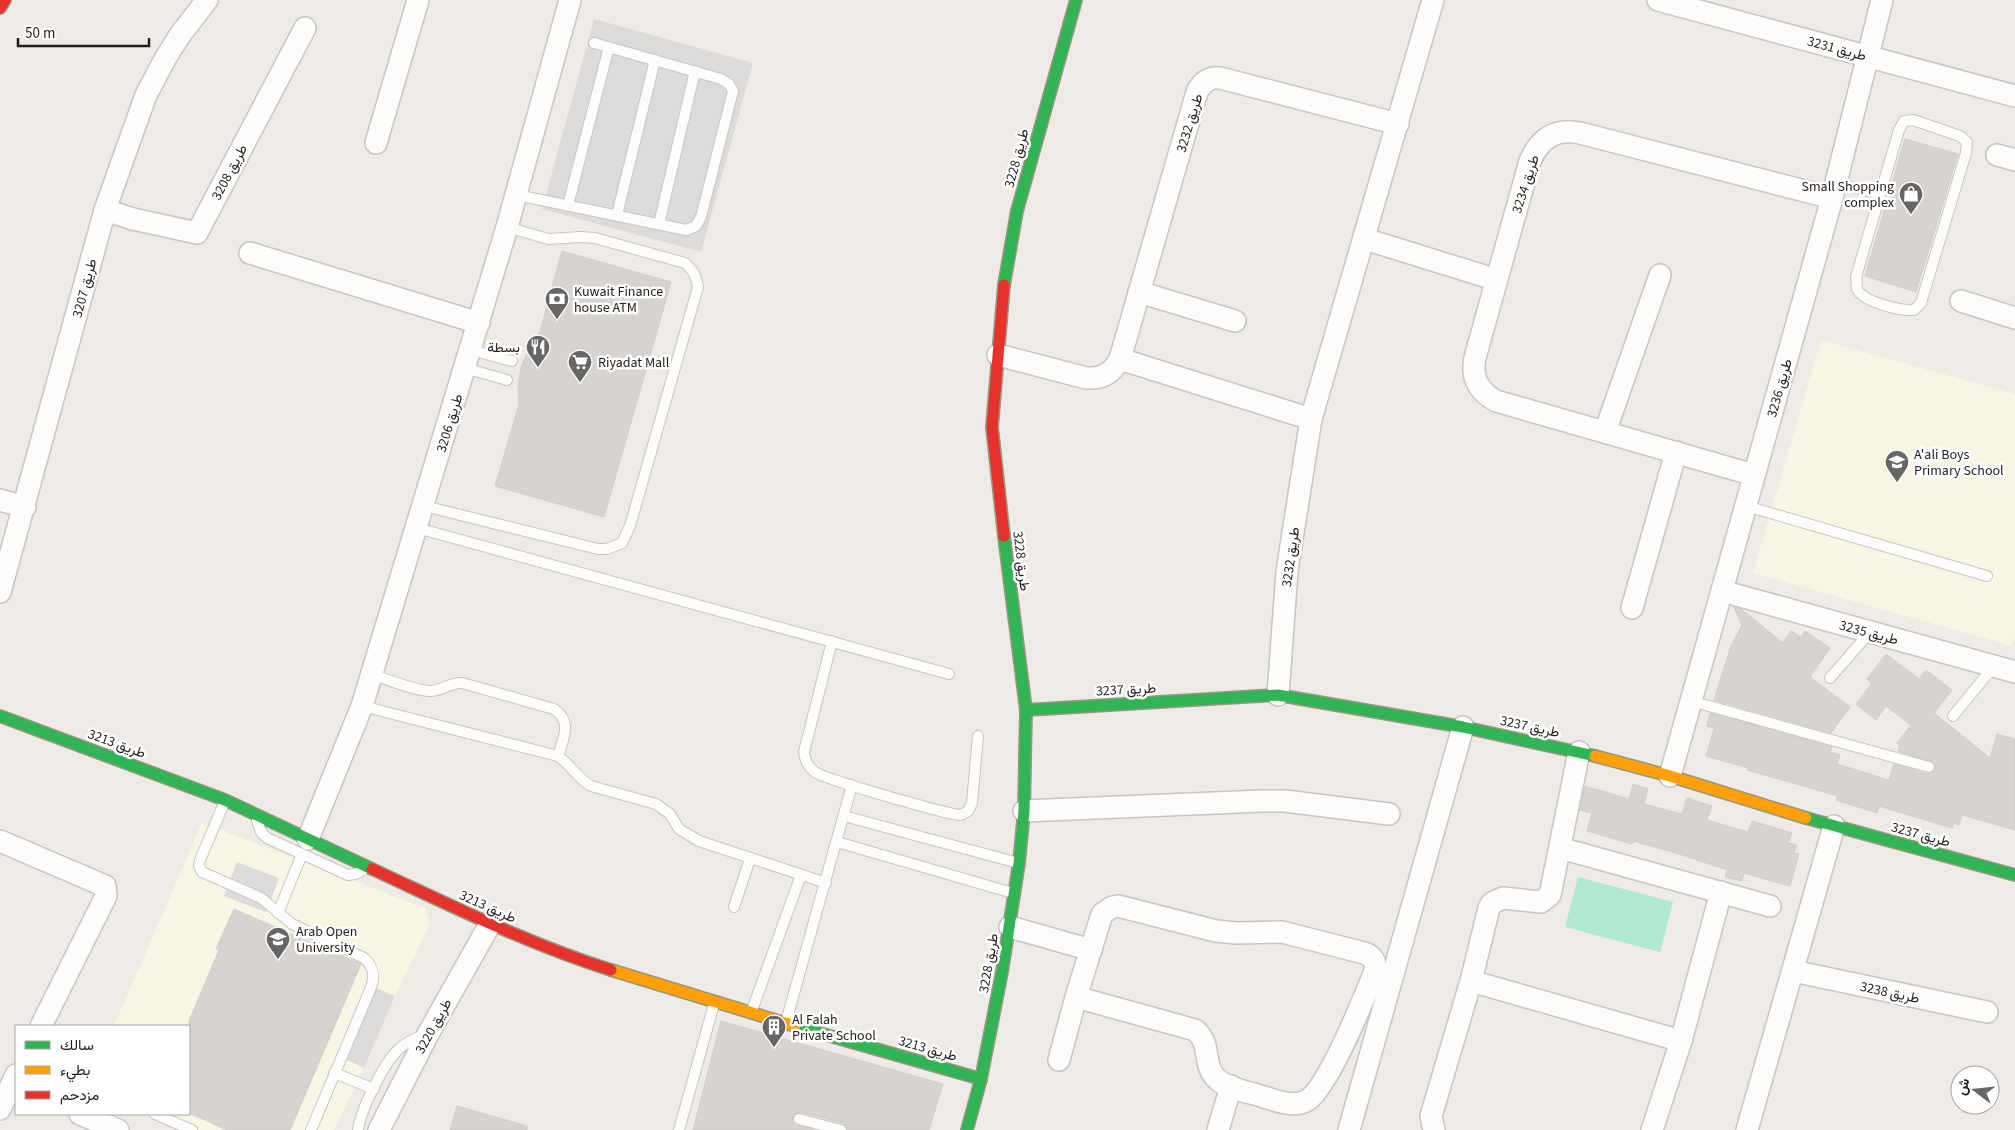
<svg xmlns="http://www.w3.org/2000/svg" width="2015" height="1130" font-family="'Source Sans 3',Vazirmatn,sans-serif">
<rect width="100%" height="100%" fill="#eeebe7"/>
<g fill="#f7f6e2">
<path d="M1821 340 2015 394V637L2012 646 1753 573Z"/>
<path d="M202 823 425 908 430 924 395 996 364 1068 334 1130H192L151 1114H189V1026H114Z"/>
</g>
<path fill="#aee9d0" d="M1578 877 1673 902 1660 952 1565 927Z"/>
<g fill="#dcdbd9">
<path d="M594 19 753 63 701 252 542 209Z"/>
<path d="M237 862 279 878 266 912 224 896Z"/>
<path d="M376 988 395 996 364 1068 345 1059Z"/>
</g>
<g fill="#d6d3d0" stroke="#d1cdc8">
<path d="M1905 139 1958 154 1916 292 1865 276Z"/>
<path d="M562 251 671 282 604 517 495 486 519 404 518 388 521 367 529 349 539 335Z"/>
<path d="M1734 607 1741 609 1783 643 1791 631 1801 637 1805 631 1830 648 1810 677 1850 707 1831 733 1714 700 1731 646 1742 625Z"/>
<path d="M1886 654 1919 679 1926 670 1952 690 1934 713 1990 758 1997 734 2015 739V830L1962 815 1959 825 1954 823 1952 828 1879 806 1877 813 1836 800 1838 796 1747 770 1748 768 1706 756 1714 728 1707 726 1710 713 1832 747 1830 752 1840 755 1837 764 1889 780 1894 764 1927 774 1933 772 1936 766 1934 762 1898 751 1900 746 1897 743 1911 725 1886 706 1876 720 1856 704 1872 683 1867 679Z"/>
<path d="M1633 784 1648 789 1644 804 1682 814 1687 798 1712 806 1707 820 1748 832 1752 821 1792 833 1788 843 1797 845 1794 853 1799 854 1790 886 1744 873 1742 881 1725 877 1727 870 1676 853 1633 841 1632 844 1587 831 1592 813 1580 810 1585 786 1629 799Z"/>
<path d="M234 909 361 964 290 1130H227L189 1113V1021L219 950 216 949Z"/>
<path d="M721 1021 943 1084 929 1130H848L846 1126 843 1123 800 1112 794 1115 792 1120 794 1124 814 1130H693Z"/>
<path d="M457 1106 527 1126V1130H450Z"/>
</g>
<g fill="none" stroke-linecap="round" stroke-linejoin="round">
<defs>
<g id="lane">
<path d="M1913 120 1960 136 1967 142 1966 153 1921 303 1914 310C1900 311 1863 302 1857 289 1856 286 1857 280 1856 277L1899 130 1904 121Z"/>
<path d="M1835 183 1880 194"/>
<path d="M517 195 686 230 696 226 701 217 733 91 729 84 721 79 594 43"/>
<path d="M568 205 609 47"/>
<path d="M617 215 655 60"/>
<path d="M659 224 695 71"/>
<path d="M471 350 512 361"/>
<path d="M465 368 507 380"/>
<path d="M424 506 598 549H607L622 543 630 526 698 287C696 276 694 271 685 263L595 238 581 237 548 239 507 227"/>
<path d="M1746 506 1987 576"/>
<path d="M417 528 949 674"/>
<path d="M832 641 804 752C805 760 808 767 815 772 824 779 949 815 961 815L968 811 972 803 978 736"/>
<path d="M371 674C386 679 418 692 432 691 443 690 451 682 462 683L554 709C573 722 563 739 558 756"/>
<path d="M1830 678 1870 632"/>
<path d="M1691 701 1929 767"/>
<path d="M362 706 558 756C571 765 578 779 591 786L656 804 670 814 679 829 699 841 826 883"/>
<path d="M1953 716 1994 666"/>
<path d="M225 801 200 860 199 866 202 872 261 898 292 924 364 958C375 968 375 978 370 990L311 1130"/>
<path d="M844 816 1018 863"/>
<path d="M257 820 261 832 267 838 348 875 355 874 363 870"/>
<path d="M837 842 1013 893"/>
<path d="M734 907 750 859"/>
<path d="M278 913 302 854"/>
<path d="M751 1013 801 875"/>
<path d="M786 1022 852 785"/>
<path d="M334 1073 374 1089"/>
<path d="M155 1114 192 1130"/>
<path d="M799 1119 841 1130"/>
<path d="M358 1130C361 1109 384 1062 400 1048 407 1042 416 1038 424 1035"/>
<path d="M679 1130 714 1004"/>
</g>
<g id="street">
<path d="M1658 0 2015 96"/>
<path d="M376 143 418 0"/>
<path d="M1997 155 2015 160"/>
<path d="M105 210 133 219 197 233 305 28"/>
<path d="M1365 239 1497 280"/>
<path d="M250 253 479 323"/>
<path d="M1139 292 1235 321"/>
<path d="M1961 301 2015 318"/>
<path d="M998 355 1086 378C1103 379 1112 373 1120 359L1197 92C1202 82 1209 77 1220 78L1398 124"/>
<path d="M1120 359 1311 419"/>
<path d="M1605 432 1660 275"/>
<path d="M1754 475 1496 401C1477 391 1470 375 1476 354L1530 161C1540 138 1556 128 1580 133L1832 198"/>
<path d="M0 500 25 507"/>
<path d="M1722 591 2015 672"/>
<path d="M0 592 105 210 132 134 146 95 165 59 180 35 207 0"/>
<path d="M1632 608 1676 452"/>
<path d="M1278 695 1287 571 1311 419 1433 0"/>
<path d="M1670 776 1832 198 1882 0"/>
<path d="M1024 811 1262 801H1285L1389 814"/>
<path d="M308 839 362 706 507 227 570 0"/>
<path d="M0 841 105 886 106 896 41 1026"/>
<path d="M1560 848 1770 906"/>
<path d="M1010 927 1091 950"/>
<path d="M1793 971 1987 1012"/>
<path d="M1471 981 1681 1041"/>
<path d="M1059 1060 1076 997 1102 914 1112 907 1118 906 1216 931 1236 933 1282 932 1364 953C1373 956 1376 962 1375 971 1365 996 1327 1091 1306 1101 1292 1108 1275 1100 1261 1096 1248 1092 1229 1089 1218 1080 1201 1065 1213 1045 1195 1030L1076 997"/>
<path d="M0 1109 16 1075"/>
<path d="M80 1114 118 1130"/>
<path d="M379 1130 428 1034 490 924"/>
<path d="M1218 1130 1231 1086"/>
<path d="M1349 1130 1463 727"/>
<path d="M1434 1130 1431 1116 1471 981 1489 908 1492 903 1503 898 1541 902 1550 895 1579 752"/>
<path d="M1652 1130 1681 1041 1721 892"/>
<path d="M1747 1130 1834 826"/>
</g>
<g id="fast">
<path d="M1004 285 1017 211 1076 0"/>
<path d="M1026 710 1278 695 1463 727 1595 756"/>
<path d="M0 716 225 800 372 869"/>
<path d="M1806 818 2015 875"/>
<path d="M795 1026 981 1079"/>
<path d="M967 1130 981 1079 1002 972 1019 863 1024 811 1026 710 1004 536"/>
</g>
<g id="slow">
<path d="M1595 756 1670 776 1806 818"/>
<path d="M611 970 795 1026"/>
</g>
<g id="jam">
<path d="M0 8 5 0"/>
<path d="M1004 285 992 427 1004 536"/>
<path d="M372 869C450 905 528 944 611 970"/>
</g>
</defs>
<use href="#lane" stroke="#c6c5c3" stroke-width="12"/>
<use href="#street" stroke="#c6c5c3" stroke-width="24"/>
<use href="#fast" stroke="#96977e" stroke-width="14"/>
<use href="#slow" stroke="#96977e" stroke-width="14"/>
<use href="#jam" stroke="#96977e" stroke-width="14"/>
<use href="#lane" stroke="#fcfcfb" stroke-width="10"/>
<use href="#street" stroke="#fcfcfb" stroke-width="21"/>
<use href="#fast" stroke="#30b455" stroke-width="11"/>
<use href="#slow" stroke="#ff9f0a" stroke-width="11"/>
<use href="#jam" stroke="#e5322d" stroke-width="11"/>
</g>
<defs>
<symbol id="shop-pin" viewBox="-11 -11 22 30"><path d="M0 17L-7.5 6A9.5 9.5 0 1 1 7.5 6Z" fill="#676665" stroke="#fff"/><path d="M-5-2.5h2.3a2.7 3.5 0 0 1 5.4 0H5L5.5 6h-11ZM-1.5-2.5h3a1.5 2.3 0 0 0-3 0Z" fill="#fff"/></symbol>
<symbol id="bank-pin" viewBox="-11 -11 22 30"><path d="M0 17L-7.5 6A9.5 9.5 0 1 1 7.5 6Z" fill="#676665" stroke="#fff"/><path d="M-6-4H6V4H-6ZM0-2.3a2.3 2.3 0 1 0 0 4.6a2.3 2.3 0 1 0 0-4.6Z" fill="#fff"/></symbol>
<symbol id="restaurant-pin" viewBox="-11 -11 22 30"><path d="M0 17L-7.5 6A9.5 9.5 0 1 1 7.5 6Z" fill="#676665" stroke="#fff"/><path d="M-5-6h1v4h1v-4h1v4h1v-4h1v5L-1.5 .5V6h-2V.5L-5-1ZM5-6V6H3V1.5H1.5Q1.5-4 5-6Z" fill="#fff"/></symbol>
<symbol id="supermarket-pin" viewBox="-11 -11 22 30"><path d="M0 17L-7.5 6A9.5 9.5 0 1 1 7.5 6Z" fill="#676665" stroke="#fff"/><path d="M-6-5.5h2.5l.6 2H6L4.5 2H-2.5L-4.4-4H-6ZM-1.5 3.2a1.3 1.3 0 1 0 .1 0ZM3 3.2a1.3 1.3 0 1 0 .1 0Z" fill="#fff"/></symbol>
<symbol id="school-pin" viewBox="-11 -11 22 30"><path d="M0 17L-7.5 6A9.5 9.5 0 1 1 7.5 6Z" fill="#676665" stroke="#fff"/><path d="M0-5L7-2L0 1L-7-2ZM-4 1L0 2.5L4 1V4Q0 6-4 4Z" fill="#fff"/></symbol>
<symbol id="university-pin" viewBox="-11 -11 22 30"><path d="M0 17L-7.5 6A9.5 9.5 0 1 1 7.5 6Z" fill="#676665" stroke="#fff"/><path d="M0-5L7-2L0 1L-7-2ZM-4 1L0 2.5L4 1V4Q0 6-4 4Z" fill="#fff"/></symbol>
<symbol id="building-pin" viewBox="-11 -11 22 30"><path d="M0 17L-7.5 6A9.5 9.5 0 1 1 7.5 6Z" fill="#676665" stroke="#fff"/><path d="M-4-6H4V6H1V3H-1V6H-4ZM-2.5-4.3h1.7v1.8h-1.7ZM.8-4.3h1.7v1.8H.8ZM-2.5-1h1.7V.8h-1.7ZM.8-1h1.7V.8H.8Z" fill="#fff"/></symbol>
</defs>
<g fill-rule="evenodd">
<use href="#shop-pin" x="1897" y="180" width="28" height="38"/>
<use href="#bank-pin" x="543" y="285" width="28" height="38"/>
<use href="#restaurant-pin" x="524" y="333" width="28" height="38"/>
<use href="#supermarket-pin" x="566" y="348" width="28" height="38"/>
<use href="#school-pin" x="1883" y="448" width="28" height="38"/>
<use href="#university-pin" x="264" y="925" width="28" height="38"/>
<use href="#building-pin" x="760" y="1013" width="28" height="38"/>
</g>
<g text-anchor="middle" stroke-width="5" stroke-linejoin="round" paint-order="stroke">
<g font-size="14" fill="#1f1f1f" stroke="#fff">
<text transform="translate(1837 48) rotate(15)" y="5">طريق 3231</text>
<text transform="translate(1189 123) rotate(-73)" y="5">طريق 3232</text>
<text transform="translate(1016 158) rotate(-75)" y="5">طريق 3228</text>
<text transform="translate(229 172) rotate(-62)" y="5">طريق 3208</text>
<text transform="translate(1525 184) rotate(-72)" y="5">طريق 3234</text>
<text transform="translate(84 288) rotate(-75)" y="5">طريق 3207</text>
<text transform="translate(1779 388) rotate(-74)" y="5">طريق 3236</text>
<text transform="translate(449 423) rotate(-73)" y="5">طريق 3206</text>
<text transform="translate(1290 557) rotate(-82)" y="5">طريق 3232</text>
<text transform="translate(1022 561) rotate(83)" y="5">طريق 3228</text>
<text transform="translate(1869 632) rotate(15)" y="5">طريق 3235</text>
<text transform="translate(1126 689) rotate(-3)" y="5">طريق 3237</text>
<text transform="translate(1530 726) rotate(12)" y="5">طريق 3237</text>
<text transform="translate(117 743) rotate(20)" y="5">طريق 3213</text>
<text transform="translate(1921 834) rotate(15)" y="5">طريق 3237</text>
<text transform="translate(488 906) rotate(24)" y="5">طريق 3213</text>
<text transform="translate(988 963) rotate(-80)" y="5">طريق 3228</text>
<text transform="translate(1890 992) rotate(12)" y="5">طريق 3238</text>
<text transform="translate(433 1026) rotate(-61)" y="5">طريق 3220</text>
<text transform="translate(928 1048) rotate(16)" y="5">طريق 3213</text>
</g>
<g font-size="14" fill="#1f1f1f" stroke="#fff" text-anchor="start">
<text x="1894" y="191" text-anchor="end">Small Shopping<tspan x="1894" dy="16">complex</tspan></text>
<text x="574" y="296">Kuwait Finance<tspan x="574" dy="16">house ATM</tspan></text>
<text x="520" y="352" text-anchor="end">بسطة</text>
<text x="598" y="367">Riyadat Mall</text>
<text x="1914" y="459">A'ali Boys<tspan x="1914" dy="16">Primary School</tspan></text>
<text x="296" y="936">Arab Open<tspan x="296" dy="16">University</tspan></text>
<text x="792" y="1024">Al Falah<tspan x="792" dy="16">Private School</tspan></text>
</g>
</g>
<rect x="15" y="1025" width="175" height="90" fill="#ffffff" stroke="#a5a5a5"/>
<rect x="25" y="1041" width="25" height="8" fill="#30b455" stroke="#a5a5a5"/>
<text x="60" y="1050" font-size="15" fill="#1f1f1f">سالك</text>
<rect x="25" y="1066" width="25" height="8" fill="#ff9f0a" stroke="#a5a5a5"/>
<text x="60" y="1075" font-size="15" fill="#1f1f1f">بطيء</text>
<rect x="25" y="1091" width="25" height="8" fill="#e5322d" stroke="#a5a5a5"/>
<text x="60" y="1100" font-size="15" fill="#1f1f1f">مزدحم</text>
<g transform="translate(1975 1090) rotate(286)"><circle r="24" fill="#ffffff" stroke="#a5a5a5"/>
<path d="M0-4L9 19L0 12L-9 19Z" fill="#676665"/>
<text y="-8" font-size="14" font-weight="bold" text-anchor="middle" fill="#1f1f1f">ش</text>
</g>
<path d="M18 38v8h131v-8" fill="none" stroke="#1f1f1f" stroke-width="2.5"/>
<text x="25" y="38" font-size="15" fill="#1f1f1f" stroke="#ffffff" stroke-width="4" paint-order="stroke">50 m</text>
</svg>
